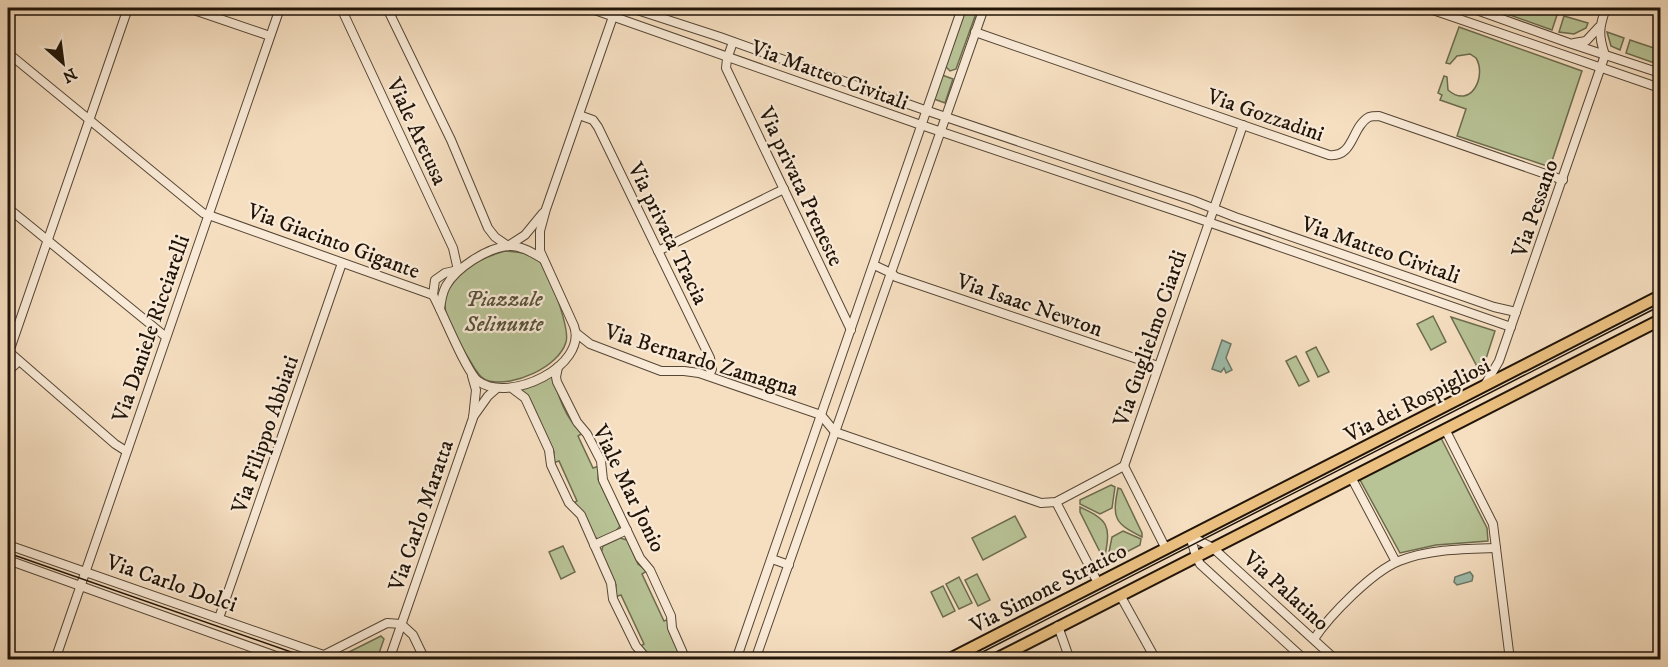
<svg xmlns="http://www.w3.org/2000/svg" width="1668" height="667" font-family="'IM FELL DW Pica',serif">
<rect width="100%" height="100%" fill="#f6dfc1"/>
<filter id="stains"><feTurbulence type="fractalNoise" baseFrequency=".00333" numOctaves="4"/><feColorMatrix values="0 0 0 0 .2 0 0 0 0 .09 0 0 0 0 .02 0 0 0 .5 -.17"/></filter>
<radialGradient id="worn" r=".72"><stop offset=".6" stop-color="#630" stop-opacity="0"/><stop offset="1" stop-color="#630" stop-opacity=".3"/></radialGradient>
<g fill="#b8c396" stroke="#6c6c4f" stroke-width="1.5">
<path d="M966 8H978L956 69 950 71 946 67V64Z"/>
<path d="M1490 8H1536L1557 15 1552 30Z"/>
<path d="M1564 16 1588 23 1586 28 1574 34 1559 32Z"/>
<path d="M1459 27 1582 71 1550 167 1457 136 1466 109 1440 100 1442 95 1438 93 1444 76 1447 77 1448 90C1471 110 1487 76 1476 58L1470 54 1457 56 1450 64 1446 63Z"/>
<path d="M1607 32 1624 38 1620 50 1611 46Z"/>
<path d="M1630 40 1660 50V65L1626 53Z"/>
<path d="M942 75 953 79 945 103 934 99Z"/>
<path d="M505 251C518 252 529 252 539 261 549 268 570 330 566 342 559 367 513 387 489 381 482 379 479 375 475 369 466 353 452 334 447 316 435 280 477 259 505 251Z"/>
<path d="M1433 316 1446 342 1431 350 1417 324Z"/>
<path d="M1451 317 1495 331 1481 374Z"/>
<path d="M1316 347 1329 372 1318 377 1306 352Z"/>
<path d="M1296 356 1309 381 1299 386 1286 361Z"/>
<path d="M554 373C556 393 566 421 583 433L578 436 593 468 599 466 598 479 620 526 616 531 598 539 594 537 572 504 577 501 559 461 553 463 554 452 530 399 520 389Z"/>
<path d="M1440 436 1487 528 1488 541 1436 545 1400 553 1359 478Z"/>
<path d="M1111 485 1115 487 1112 508 1100 514 1080 504V500Z"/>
<path d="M1118 488 1121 489 1142 533V537C1114 523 1112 518 1118 488Z"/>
<path d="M1080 507C1108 520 1111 525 1105 556L1100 552 1080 512Z"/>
<path d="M1015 516 1026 537 983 560 972 538Z"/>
<path d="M1123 531 1141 539 1140 545 1111 560 1108 557 1112 537Z"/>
<path d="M620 538 627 540 638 564 647 571 642 574 664 621 669 619V631L682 659H651L648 655 639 647 644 644 621 595 615 597 616 585 601 553 603 546Z"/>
<path d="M563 546 575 572 561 579 549 552Z"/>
<path d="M977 574 990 600 978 606 965 580Z"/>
<path d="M959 577 972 603 959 609 946 584Z"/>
<path d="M943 586 955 611 943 617 931 592Z"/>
<path d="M381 636 384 639 377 659H355L347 656V653Z"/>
</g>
<g fill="#9ebdac" stroke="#6c796a" stroke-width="1.5">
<path d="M1222 340 1231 344 1226 358 1232 370 1226 373 1224 368 1221 372 1212 369Z"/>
<path d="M1470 572 1473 576 1472 581 1457 585 1454 582 1455 577Z"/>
</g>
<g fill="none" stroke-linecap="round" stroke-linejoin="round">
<defs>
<g id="minor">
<path d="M188 8 270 36"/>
<path d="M341 8 453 248 458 270"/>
<path d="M387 8 451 140 488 228 495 237 508 246"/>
<path d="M589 8 921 125 1188 215 1511 327"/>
<path d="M631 8 720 37 919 108 1192 200 1235 217 1494 307 1516 312"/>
<path d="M1427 8 1660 88"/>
<path d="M1471 8 1569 43 1660 73"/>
<path d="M975 32 1329 155C1354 158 1351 127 1369 117 1372 116 1375 116 1379 116L1563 180"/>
<path d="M733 42 727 59 726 68 851 330"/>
<path d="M1574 43 1586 41 1599 27"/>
<path d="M8 53 203 213 433 295C443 313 466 372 478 381 509 404 588 366 574 326L540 251V231L546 209 616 8"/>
<path d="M1605 55C1598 35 1599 27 1606 8"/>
<path d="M579 115 593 120 598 127 710 358 712 369 709 376"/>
<path d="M8 208 166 337"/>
<path d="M508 246 525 235 543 213"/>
<path d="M658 251 784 189"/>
<path d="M874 265 891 273 896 277 1158 366"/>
<path d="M433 295 435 280 445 273 458 270"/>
<path d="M440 309C441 301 442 293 446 286 456 268 487 248 508 246 520 245 533 253 543 259"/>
<path d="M576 333 590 344 661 371H684L699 373 821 415"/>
<path d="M8 351 115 444 126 451"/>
<path d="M9 352 128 8"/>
<path d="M558 367 556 377 557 382 577 422 587 434 601 461 603 480 640 558 650 570 671 616 672 628 686 660"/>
<path d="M8 371 19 361"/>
<path d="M1486 383 1499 361 1605 55"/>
<path d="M513 389 525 398 549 450 551 465 569 503 581 515 611 583 613 599 636 646 648 660"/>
<path d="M821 415 835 432"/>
<path d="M473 417 488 396 496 389"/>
<path d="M1445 429 1493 524 1510 660"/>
<path d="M835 432 1041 503 1056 502 1124 466"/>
<path d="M1124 466 1243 125"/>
<path d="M1124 466 1166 549"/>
<path d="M1351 477 1396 562"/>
<path d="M1056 502 1098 583"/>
<path d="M1190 536 1213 548 1336 660"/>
<path d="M1190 536 1196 556 1200 564 1305 660"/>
<path d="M8 545 338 660"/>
<path d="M594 545 627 530"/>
<path d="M772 559 789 565"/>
<path d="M8 560 287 660"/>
<path d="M1120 595 1156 660"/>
<path d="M219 618 342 263"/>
<path d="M1058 626 1070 660"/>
<path d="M1314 639C1330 615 1372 572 1399 561 1430 549 1463 549 1496 548"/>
<path d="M324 655 387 623 401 624 413 635 425 660"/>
<path d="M55 660 280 8"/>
<path d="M389 660 473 418 476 390 472 376"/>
<path d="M736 660 962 8"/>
<path d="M755 660 984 8"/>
</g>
<g id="major">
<path d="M948 660 1660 296"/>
<path d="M994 660 1660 320"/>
</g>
</defs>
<use href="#minor" stroke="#564736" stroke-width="10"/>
<use href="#major" stroke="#201408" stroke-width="14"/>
<use href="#minor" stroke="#f9ead7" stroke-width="8"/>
<use href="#major" stroke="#ebc080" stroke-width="10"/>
<g stroke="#201408" stroke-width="1.5">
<path d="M8 553 314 660"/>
<path d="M967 660 1660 306"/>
</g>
</g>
<g text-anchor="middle" stroke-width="4.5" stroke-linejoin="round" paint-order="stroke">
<g font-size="22" fill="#201408" stroke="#f9ead7">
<text transform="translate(830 74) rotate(20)" y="8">Via Matteo Civitali</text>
<text transform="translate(1266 114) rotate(19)" y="8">Via Gozzadini</text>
<text transform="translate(418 131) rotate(65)" y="8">Viale Aretusa</text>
<text transform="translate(802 186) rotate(65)" y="8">Via privata Preneste</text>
<text transform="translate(1534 208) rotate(-71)" y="8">Via Pessano</text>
<text transform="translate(669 233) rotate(64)" y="8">Via privata Tracia</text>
<text transform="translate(334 240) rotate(20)" y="8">Via Giacinto Gigante</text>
<text transform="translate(1381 249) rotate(19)" y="8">Via Matteo Civitali</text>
<text transform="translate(1030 304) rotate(19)" y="8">Via Isaac Newton</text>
<text transform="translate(150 328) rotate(-71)" y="8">Via Daniele Ricciarelli</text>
<text transform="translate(1149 338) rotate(-71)" y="8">Via Guglielmo Ciardi</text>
<text transform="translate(702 359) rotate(17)" y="8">Via Bernardo Zamagna</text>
<text transform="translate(1417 399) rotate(-27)" y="8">Via dei Rospigliosi</text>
<text transform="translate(264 434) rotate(-71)" y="8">Via Filippo Abbiati</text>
<text transform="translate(630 488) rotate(64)" y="8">Viale Mar Jonio</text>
<text transform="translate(420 515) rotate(-71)" y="8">Via Carlo Maratta</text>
<text transform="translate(172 582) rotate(19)" y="8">Via Carlo Dolci</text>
<text transform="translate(1048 587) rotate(-27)" y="8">Via Simone Stratico</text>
<text transform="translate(1287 590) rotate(42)" y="8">Via Palatino</text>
</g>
<g font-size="22" font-style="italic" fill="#55513a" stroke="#f9ead7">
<text x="504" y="306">Piazzale<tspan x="504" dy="25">Selinunte</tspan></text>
</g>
</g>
<rect width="1668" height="667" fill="none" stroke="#f6dfc1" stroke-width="30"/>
<rect x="9" y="9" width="1650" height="649" fill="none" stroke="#201408" stroke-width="3"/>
<rect x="15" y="15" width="1638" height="637" fill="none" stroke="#201408" stroke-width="1.5"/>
<g transform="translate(63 63) rotate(152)" stroke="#f9ead7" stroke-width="4.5" paint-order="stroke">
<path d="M0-4.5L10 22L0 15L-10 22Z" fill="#201408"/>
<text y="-9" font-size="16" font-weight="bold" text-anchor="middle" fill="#201408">N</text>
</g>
<rect width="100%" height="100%" filter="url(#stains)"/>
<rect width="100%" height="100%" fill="url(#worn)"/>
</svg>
